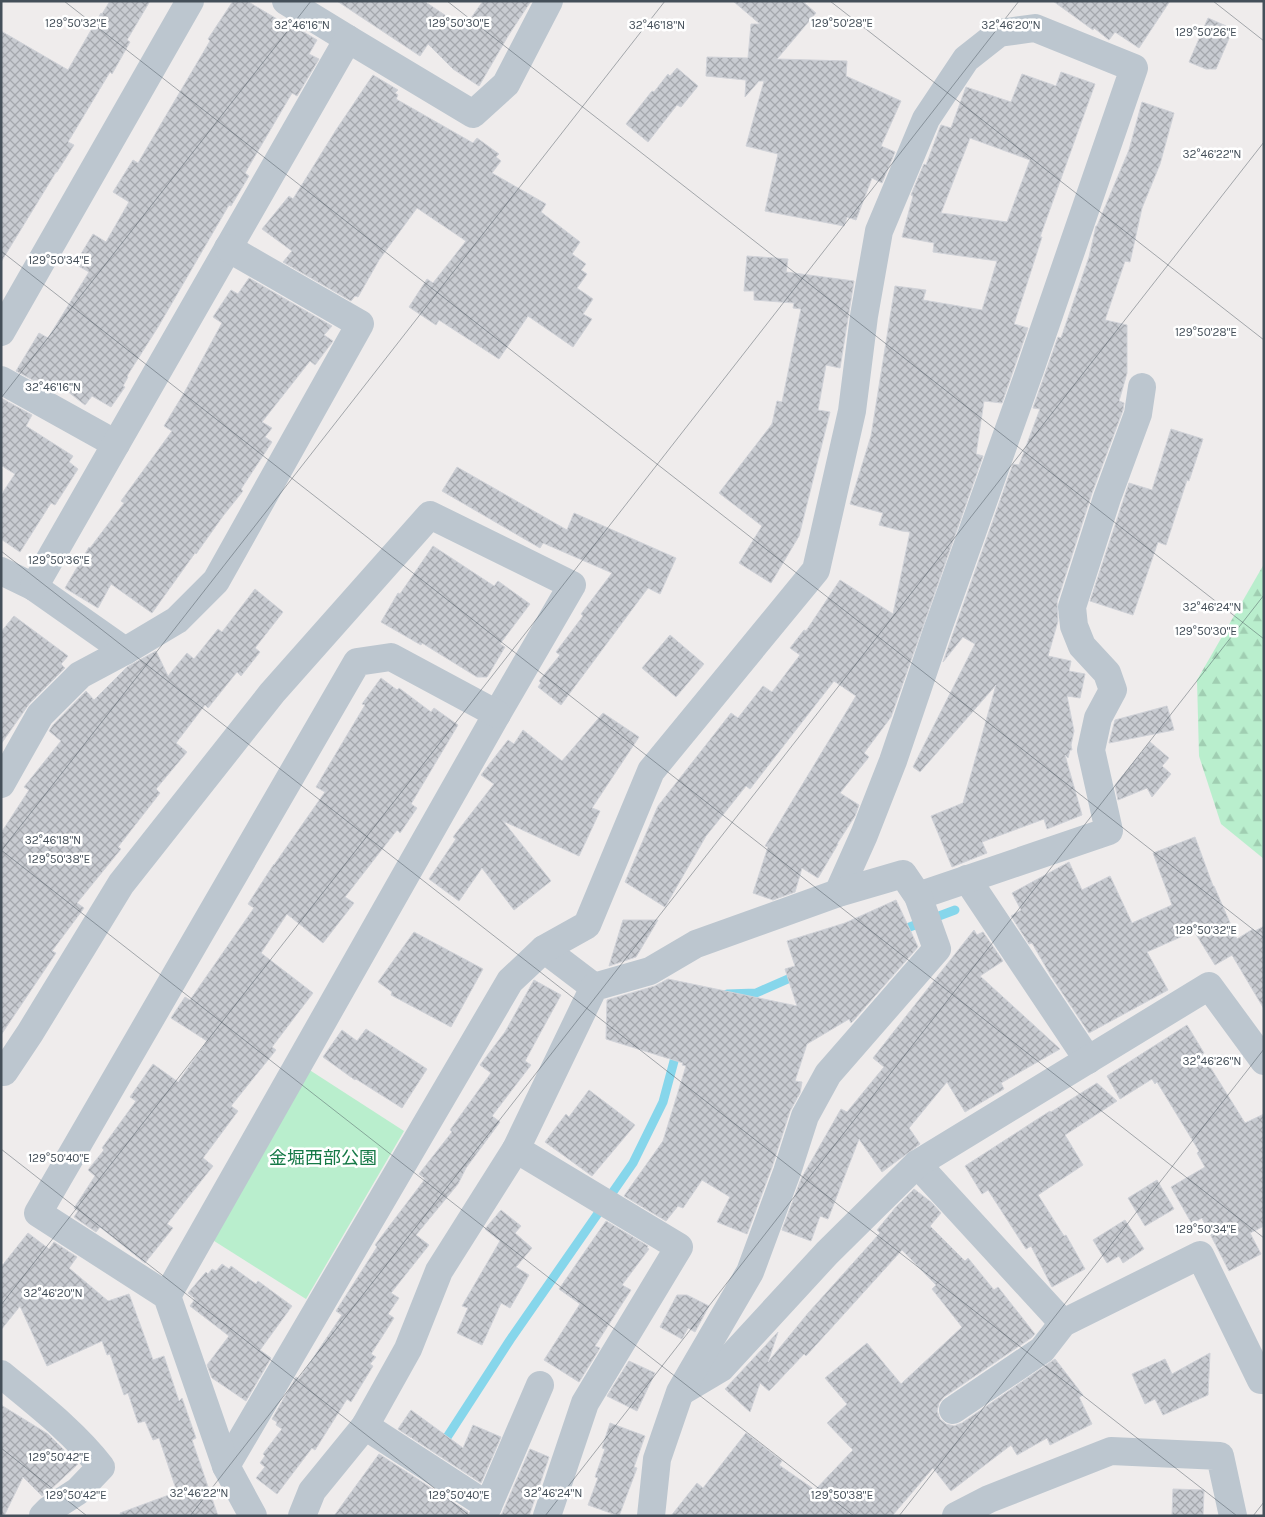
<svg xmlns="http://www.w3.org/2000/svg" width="1265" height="1517" font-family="Karla,'Noto Sans JP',sans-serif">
<defs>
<pattern id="forest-firs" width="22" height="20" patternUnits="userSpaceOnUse" patternTransform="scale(1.25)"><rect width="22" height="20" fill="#b9eecd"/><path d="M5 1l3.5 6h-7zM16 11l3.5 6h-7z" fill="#a0ceb2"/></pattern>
<pattern id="building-cross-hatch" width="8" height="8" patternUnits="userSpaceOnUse" patternTransform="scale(1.25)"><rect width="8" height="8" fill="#c8cbd1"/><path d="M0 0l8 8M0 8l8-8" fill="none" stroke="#a4a7ad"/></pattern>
</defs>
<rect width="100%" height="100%" fill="#efecec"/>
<path fill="#b9eecd" d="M308 1069 404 1131 306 1299 211 1239Z"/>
<path fill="url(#forest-firs)" d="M1264 564V859L1221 824 1199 756 1197 680Z"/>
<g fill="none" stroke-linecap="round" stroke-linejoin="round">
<g stroke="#86d6eb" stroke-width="9">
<path d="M899 931 955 910"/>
<path d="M727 994 756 993 797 975"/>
<path d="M442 1445 510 1340 633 1163 663 1102 677 1050"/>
</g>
</g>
<g fill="url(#building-cross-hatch)" stroke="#d0d2d8" fill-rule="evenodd">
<path d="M110 1H150L127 40 130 42 112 74 110 72 68 142 74 145 57 172H56L1 262V31L68 70 101 13 102 14Z"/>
<path d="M233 1H247L287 25 289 23 317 40 309 54 319 59 297 96 292 93 245 173 249 176 231 206 229 205 158 327 127 376 128 377 123 386 125 387 111 407 92 396 85 405 53 380 48 388 16 371 39 333 48 338 89 272 75 264 93 234 106 242 129 202 113 192 133 160 138 163 210 41 208 39Z"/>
<path d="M337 1H424L464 28 483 1H531L508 36 479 86 453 69 428 44 420 56Z"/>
<path d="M733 1H802L816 13 777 59 847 61 846 76 901 101 881 146 895 152 882 183 872 178 856 220 847 217 844 226 765 211 778 154 746 146 764 81H759L745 97 746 80 706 76 707 57 748 58 751 24H760Z"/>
<path d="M1053 1H1170L1139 48 1115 32 1109 40 1094 28 1093 30Z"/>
<path d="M1208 18 1233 29 1216 69H1206L1189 62Z"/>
<path d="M677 68 698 86 681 107 677 105 648 142 626 124 652 91 654 92 668 74 670 76Z"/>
<path d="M1061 72 1095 84 1040 237H1042L1014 324 1028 328 1002 403 984 401 976 454 983 456 891 717 864 753 869 757 840 793 859 805 855 816 837 844H838L818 878 802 868 795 892 773 900 753 893 768 847 765 846 856 696 834 681 750 789 746 786 706 836 665 907 625 882 658 806 731 713 738 718 763 686 772 692 800 655 790 648 804 630 806 631 840 580 893 614 910 532 902 531 879 525 883 513 850 504 871 436 895 286 926 290 923 300 982 310 997 261 933 252 934 243 902 237 913 196 911 195 924 164 926 165 941 125 951 128 966 87 1011 102 1022 74 1056 86ZM970 138 1030 160 1007 222 941 213Z"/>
<path d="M373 75 398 90 395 93 398 95 396 99 473 143 477 138 499 154 496 157 501 161 492 173 546 204 541 212 580 242 572 254 586 264 581 270 587 274 577 288 593 299 583 314 592 319 573 347 528 316 499 359 439 320 436 325 409 307 427 279 433 283 466 241 417 208 379 260 358 297 355 296 351 301 283 262 292 251 262 229 289 196 293 199 336 130Z"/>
<path d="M1142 102 1174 113 1160 164 1142 208 1130 262 1125 261 1105 320 1127 325V373L1119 401 1124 403 1123 410 1092 493 1057 602 1058 621 1048 656 1071 661 1069 671 1085 674 1080 698 1067 696 1074 731 1071 745 1072 750H1070L1068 758 1065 755 1082 815 1047 829 1044 819 982 842 987 853 952 867 931 816 963 803 996 685 920 772 913 767 975 644 963 637 943 662 1013 464 1019 465 1040 409 1033 408 1058 337 1061 338 1089 257 1096 226H1097L1129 150Z"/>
<path d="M747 256 788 259 786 272 854 281 840 368 826 365 818 410 830 412 799 536 771 583 739 563 762 526 719 493 772 424 777 401 782 402 801 309 793 308 794 303 754 300V291H744Z"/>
<path d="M249 278 332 326 324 335 333 341 315 365 310 361 262 422 272 428 265 437 272 442 241 489 243 491 223 516 196 554 195 553 152 613 111 584 98 608 65 588 89 547 90 548 124 503 121 501 172 431 164 426 184 393 222 323 213 317 231 290 238 294Z"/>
<path d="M1 398 32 415 26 426 73 456 69 462 78 469 55 505 51 503 20 552 1 539V495L15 474 2 466 1 468Z"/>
<path d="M1171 429 1203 439 1189 481 1187 480 1166 545 1158 542 1133 615 1090 601 1129 483 1152 490Z"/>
<path d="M457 467 567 530 574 513 676 558 660 594 648 588 561 705 538 687 541 683 539 681 560 655 556 652 583 616 581 614 612 573 543 543 540 548 442 491Z"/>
<path d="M433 546 494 586 498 581 530 604 500 644 505 647 487 677H477L422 643 421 645 381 622 398 593 400 594Z"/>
<path d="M255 589 283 612 255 648 260 652 241 676 237 672 208 708 205 705 176 743 187 752 156 789 160 793 118 847 121 849 77 903 84 908 52 951 56 953 1 1035V833L29 790 24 787 61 741 49 731 53 725 86 691 94 700 127 667 156 651 168 676 187 653 194 659 218 629 222 632Z"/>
<path d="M14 616 68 656 61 664 65 668 29 704 1 744V632Z"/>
<path d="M670 635 704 664 676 697 642 668Z"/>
<path d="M381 678 397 690 399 688 431 712 434 708 458 725 411 804 417 808 400 833 397 830 345 897 354 903 323 943 287 914 261 953 313 993 272 1047 276 1050 231 1106 238 1111 203 1158 213 1166 167 1224 173 1228 145 1263 100 1227 96 1232 74 1217 78 1211 74 1208 95 1176 88 1170 104 1150 102 1148 136 1101 130 1097 153 1064 178 1082 207 1041 171 1018 185 997 190 1000 254 908 248 904 274 864V865L325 792 316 787 365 705 362 704Z"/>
<path d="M1167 706 1174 730 1109 743 1115 720Z"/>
<path d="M603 713 639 737 592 808 600 811 579 856 503 821 551 881 514 910 482 868 459 901 429 879 456 839 453 837 494 784 481 775 508 740 514 744 523 730 562 761Z"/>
<path d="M1150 742 1169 758 1162 766 1171 774 1152 797 1147 788 1118 800 1115 785Z"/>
<path d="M1195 837 1213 886H1214L1237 939 1253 929 1255 931 1264 926V1009L1232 955 1215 965 1194 931 1147 952 1168 990 1089 1033 1051 976 1032 943 1029 944 1011 916 1021 910 1012 893 1069 862 1082 890 1110 876 1132 923 1172 905 1153 853Z"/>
<path d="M896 900 918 947 853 1021 851 1023 849 1019 807 1044 795 1081 802 1082 800 1093 790 1111 772 1167 747 1234 717 1222 730 1197 702 1180 683 1208 678 1206 666 1221 624 1196 663 1141 686 1066 682 1065 683 1063 606 1039 607 1000 655 986 668 979 797 1006 785 969 795 966 787 941 845 923Z"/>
<path d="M623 920H658L636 957 609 966Z"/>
<path d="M974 930 977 935 983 932 1003 961 980 976 1060 1049 1001 1083 1004 1089 965 1112 947 1082 909 1128 920 1144 882 1172 859 1139 828 1219 820 1216 811 1241 782 1230 801 1179 841 1109 847 1112 884 1067 873 1058Z"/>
<path d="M414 932 483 969 451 1027 391 995 392 992 378 982Z"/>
<path d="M534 980 561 995 525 1061 531 1065 492 1116 500 1122 466 1168 458 1184 416 1235 429 1245 391 1293 399 1298 388 1314 394 1318 371 1354 376 1357 370 1364 373 1366 351 1402 347 1399 315 1450 312 1448 277 1494 256 1478 265 1467 260 1463 265 1456 263 1454 282 1429 276 1425 277 1422 272 1419 296 1377 299 1379 342 1315 336 1311 377 1247 375 1245 425 1179 419 1174 452 1132 450 1130 491 1073 480 1065 505 1032Z"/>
<path d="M1187 1025 1204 1053 1202 1054 1245 1123 1264 1114V1226L1250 1233 1261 1254 1229 1271 1202 1218 1192 1224 1171 1187 1205 1167 1197 1153 1199 1151 1157 1082 1155 1084 1152 1079 1120 1099 1107 1076Z"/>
<path d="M366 1029 427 1069 402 1108 356 1079 355 1080 323 1057 342 1030 357 1041Z"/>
<path d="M1097 1083 1117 1101 1065 1135 1083 1165 1038 1195 1064 1236 1066 1235 1085 1269 1052 1287 1031 1246 1026 1249 988 1190 982 1194 965 1166 1050 1111 1051 1112Z"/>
<path d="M589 1090 635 1125 592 1176 545 1142 566 1114 569 1117Z"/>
<path d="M1157 1180 1174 1209 1145 1226 1128 1198Z"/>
<path d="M914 1189 931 1202 941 1213 930 1226 965 1261 968 1258 994 1290 998 1287 1035 1334 1031 1338 944 1397 939 1403 937 1411 940 1419 946 1424 954 1426 962 1423 1055 1359 1083 1395 1079 1397 1092 1424 1050 1445 1047 1438 1017 1455 1011 1445 951 1491 933 1468 892 1516H671L697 1483 703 1488 746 1433 782 1461 779 1465 815 1490 853 1450 827 1423 847 1404 825 1378 867 1343 901 1384 962 1327 932 1289 936 1285 902 1250 806 1356 804 1354 769 1391 760 1383 750 1412 725 1389 778 1332 768 1362 809 1312 880 1233 877 1230 896 1207Z"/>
<path d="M501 1210 521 1226 515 1233 532 1248 516 1267 529 1275 510 1308 501 1303 482 1345 457 1333 468 1308 462 1306 500 1241 485 1229Z"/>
<path d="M1125 1220 1144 1249 1123 1263 1119 1256 1107 1263 1093 1240Z"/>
<path d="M606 1221 648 1246 647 1248 649 1249 622 1285 631 1290 595 1346 600 1348 579 1382 544 1360 580 1304 559 1289Z"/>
<path d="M28 1233 49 1249 54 1242 77 1257 69 1268 108 1301 129 1294 153 1360 164 1356 179 1401 182 1398 196 1438 192 1440 218 1516H121L120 1513 177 1492 159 1438 153 1440 145 1421 138 1423 128 1393 124 1395 110 1354 107 1355 102 1341 47 1366 20 1306 1 1330V1267Z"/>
<path d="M222 1264 229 1269 231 1266 256 1284 258 1281 292 1306 260 1350 271 1358 246 1401 212 1378 207 1365 229 1336 190 1306 195 1299 188 1293 206 1272 208 1274 212 1269 216 1271Z"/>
<path d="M677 1295H687L709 1306 695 1332 688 1328 682 1339 660 1327Z"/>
<path d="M1210 1353 1208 1395 1163 1415 1155 1399 1145 1404 1132 1374 1165 1359 1172 1374Z"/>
<path d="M629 1361 655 1373 637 1411 607 1396Z"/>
<path d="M1 1405 48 1434 78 1464 50 1490 42 1496 23 1477 4 1516H1Z"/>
<path d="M411 1410 463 1448 473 1425 501 1437 481 1483 398 1429Z"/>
<path d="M610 1423 645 1436 634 1467 637 1468 619 1516 588 1505 598 1478 595 1477 605 1449 602 1448Z"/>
<path d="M530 1449 549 1457 529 1516H501Z"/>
<path d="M379 1454 468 1512V1516H334Z"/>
<path d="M1173 1489 1204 1490 1203 1516H1172Z"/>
</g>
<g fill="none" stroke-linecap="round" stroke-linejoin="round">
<g stroke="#bcc6cf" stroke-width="28">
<path d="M286 1 348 39"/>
<path d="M1 332 190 1"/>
<path d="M1 380 116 444"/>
<path d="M1 571 34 587 125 651"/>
<path d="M34 587 348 39 473 114 506 84 549 1"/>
<path d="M1 784 40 715 80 675 125 651 177 620 216 581 360 324 228 248"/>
<path d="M967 879 1088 1060"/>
<path d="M918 896 1109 831 1091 750 1098 718 1113 690 1107 673 1082 646 1074 626 1072 607 1107 498 1138 414 1142 387"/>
<path d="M544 949 594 987"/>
<path d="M1 1071 4 1072 30 1033 121 884 272 693 430 515 572 585 497 714 167 1296"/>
<path d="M516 1149 679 1247 585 1403 547 1516"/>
<path d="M917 1164 1063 1323"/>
<path d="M1 1374C36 1403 73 1431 101 1467L78 1491 49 1510 43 1516"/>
<path d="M684 1390 721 1368 827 1253 917 1164 1209 986 1264 1061"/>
<path d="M953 1410 1042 1350 1063 1323 1200 1255 1261 1380"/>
<path d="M365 1426 488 1506 483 1516"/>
<path d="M226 1466 510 981 544 949 587 925 651 771 816 570 852 411 864 316 879 231 926 119 966 59 999 33 1035 28 1134 68 1030 370 937 631 893 761 864 835 838 893"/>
<path d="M488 1506 540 1385"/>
<path d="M253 1516 226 1466 167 1296 38 1213 357 662 391 657 497 714"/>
<path d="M302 1516 312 1491 365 1426 408 1349 439 1271 516 1149 594 987 650 971 696 944 838 893 903 874 918 896 937 949 828 1074 805 1116 787 1172 750 1272 680 1392 657 1459 651 1516"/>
<path d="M956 1516 989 1499 1111 1451 1220 1456 1233 1516"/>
</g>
</g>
<path fill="none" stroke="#444f59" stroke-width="1" stroke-opacity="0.45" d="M64 1 1264 938M447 1 1264 639M830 1 1264 340M1213 1 1264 41M1 251 1264 1238M1 398 311 1M1 551 1237 1516M1 850 854 1516M1 851 665 1M1 1149 470 1516M1 1305 1019 1M1 1448 87 1516M190 1516 1264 142M545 1516 1264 595M899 1516 1264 1049M1253 1516 1264 1502"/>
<g text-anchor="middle" stroke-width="5" stroke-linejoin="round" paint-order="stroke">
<g font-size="18" fill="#167947" stroke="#fff">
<text x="323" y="1164">金堀西部公園</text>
</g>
</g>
<g font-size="12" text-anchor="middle" fill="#444f59" stroke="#fff" stroke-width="5" stroke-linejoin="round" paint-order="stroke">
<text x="76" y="27">129°50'32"E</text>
<text x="459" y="27">129°50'30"E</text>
<text x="842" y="27">129°50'28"E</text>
<text x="1011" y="29">32°46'20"N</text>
<text x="302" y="29">32°46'16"N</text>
<text x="657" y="29">32°46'18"N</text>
<text x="1206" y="36">129°50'26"E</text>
<text x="1212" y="158">32°46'22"N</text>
<text x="59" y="264">129°50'34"E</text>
<text x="1206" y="336">129°50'28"E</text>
<text x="53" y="391">32°46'16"N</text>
<text x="59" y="564">129°50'36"E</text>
<text x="1212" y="611">32°46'24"N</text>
<text x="1206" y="635">129°50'30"E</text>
<text x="53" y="844">32°46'18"N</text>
<text x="59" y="863">129°50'38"E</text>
<text x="1206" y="934">129°50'32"E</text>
<text x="1212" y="1065">32°46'26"N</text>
<text x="59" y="1162">129°50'40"E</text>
<text x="1206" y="1233">129°50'34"E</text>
<text x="53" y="1297">32°46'20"N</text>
<text x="59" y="1461">129°50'42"E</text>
<text x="199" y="1497">32°46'22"N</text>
<text x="553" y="1497">32°46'24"N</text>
<text x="459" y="1499">129°50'40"E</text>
<text x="842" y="1499">129°50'38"E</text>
<text x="76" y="1499">129°50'42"E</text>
</g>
<rect width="1265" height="1517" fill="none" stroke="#444f59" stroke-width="5"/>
</svg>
